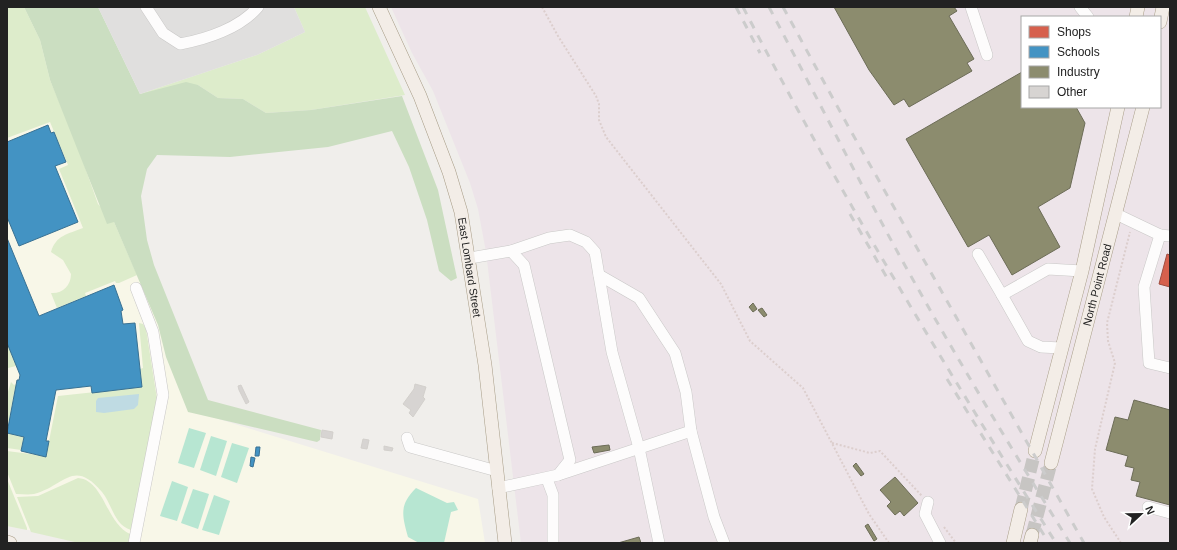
<svg xmlns="http://www.w3.org/2000/svg" width="1177" height="550" font-family="Helvetica,sans-serif">
<rect width="100%" height="100%" fill="#f0eeeb"/>
<path fill="#ede4e9" fill-rule="evenodd" d="M391 7H1170V543H521L486 252 478 209 470 183 433 91 412 53ZM1022 17H1160V107H1022Z"/>
<path fill="#f8f7e8" d="M7 7H45L212 417 478 499 485 543H85L7 525Z"/>
<g fill="#ddeccb">
<path d="M7 7H24L40 40 50 80 77 145 98 204 114 222 137 275 119 283H116L115 281 85 293 86 296 57 308 51 293C62 294 71 286 71 274L63 260 51 252C56 235 68 234 83 228L59 169 68 165 50 122 7 138Z"/>
<path d="M294 7H365L405 95 311 110 266 113 243 99 218 98 198 85 140 94 257 55 305 32Z"/>
<path d="M139 323 143 324 146 329 157 399 131 530C114 525 112 504 102 492 73 458 65 486 34 494 28 495 22 494 16 494L7 472V451L46 456 58 396 142 387 140 369 143 368Z"/>
<path d="M7 343 16 366 8 368 7 367Z"/>
<path d="M11 382 14 385 16 384 7 430V395Z"/>
<path d="M7 433 24 437 21 450 7 448Z"/>
<path d="M78 478C104 480 106 523 130 534L128 543H79L31 532 17 497 38 496Z"/>
<path d="M7 479 27 528V530L7 526Z"/>
</g>
<path fill="#cbdec1" d="M24 7H98L140 94 186 82 198 85 218 98 243 99 266 113 311 110 402 96 438 190 457 278 451 281 439 271 427 220 409 167 392 131 328 147 230 157 157 155 147 169 141 196 147 240 154 265 208 400 321 430 320 440 317 442 188 412 166 357 158 325 114 222 107 224 50 80 40 40Z"/>
<g fill="#b7e6d2">
<path d="M189 428 206 433 194 468 178 463Z"/>
<path d="M211 436 227 441 216 476 200 470Z"/>
<path d="M232 443 249 448 237 483 221 477Z"/>
<path d="M172 481 188 487 177 521 160 516Z"/>
<path d="M416 488 447 503 454 502 458 510 451 512 444 543H419L408 537C402 515 399 505 416 488Z"/>
<path d="M193 489 209 494 198 529 181 523Z"/>
<path d="M214 495 230 501 219 535 202 530Z"/>
</g>
<path fill="#e0dfde" d="M98 7H294L305 32 257 55 140 94Z"/>
<path fill="#bfdbe3" d="M139 394 138 405 134 409 104 413 96 412V401L98 398Z"/>
<path fill="#d6604d" stroke="#a04d40" d="M1167 254 1170 255V287L1159 284Z"/>
<g fill="#4393c3" stroke="#397193">
<path d="M48 125 51 133 54 132 66 162 55 166 78 222 19 246 7 217V142Z"/>
<path d="M7 238 39 316 114 285 123 310 121 311 123 324 135 323 142 387 92 393 91 386 56 390 46 441H49L46 457 21 451 24 437 7 433 17 380H19L20 375 7 343Z"/>
<path d="M256 447H260L259 456H255Z"/>
<path d="M251 457 255 458 253 467 250 466Z"/>
</g>
<g fill="#8c8c6e" stroke="#6c6c57">
<path d="M834 7H954L957 11 949 16 974 59 967 63 972 71 909 107 904 99 894 105 869 70Z"/>
<path d="M1022 72V107H1076L1085 123 1070 188 1038 207 1060 247 1012 275 989 235 968 247 906 139Z"/>
<path d="M753 303 757 309 753 312 749 307Z"/>
<path d="M762 308 767 315 764 317 758 310Z"/>
<path d="M1134 400 1170 410V505L1136 496 1140 482 1131 480 1134 468 1125 466 1128 456 1106 450 1115 417 1128 420Z"/>
<path d="M609 445 610 450 594 453 592 447Z"/>
<path d="M856 463 864 474 861 476 853 466Z"/>
<path d="M895 477 918 503 904 516 900 511 895 515 887 506 891 502 880 490Z"/>
<path d="M868 524 877 539 874 541 865 526Z"/>
<path d="M639 537 641 543H618Z"/>
</g>
<g fill="#d7d4d2" stroke="#d3d0cc">
<path d="M415 384 426 387 423 397 425 399 413 417 409 413 411 410 403 404 414 389Z"/>
<path d="M241 385 249 402 246 404 239 390 238 386Z"/>
<path d="M322 430 333 432 332 439 321 437Z"/>
<path d="M363 439 369 440 367 449 361 448Z"/>
<path d="M384 446 393 448 392 451 384 450Z"/>
</g>
<g fill="none" stroke-linecap="round" stroke-linejoin="round">
<g stroke="#c7c5c3" stroke-width="13" stroke-dasharray="13 6" stroke-linecap="butt">
<path d="M1021 509 1035 451"/>
<path d="M1032 535 1051 463"/>
</g>
<defs>
<g id="minor">
<path d="M146 7 163 33 180 44C207 39 240 28 258 7"/>
<path d="M971 7 987 55"/>
<path d="M1080 7 1088 17"/>
<path d="M1116 214 1160 235 1144 287 1149 363 1170 368"/>
<path d="M1160 235 1170 236"/>
<path d="M978 254 1002 295"/>
<path d="M470 258 511 251 549 238 570 235 586 242 595 252 612 352 639 448 659 543"/>
<path d="M1061 348 1041 347 1028 341 1002 295 1048 269 1082 271"/>
<path d="M691 431 714 517 724 543"/>
<path d="M407 438 410 447 497 471"/>
<path d="M558 475 691 431 686 392 675 353 639 298 599 275"/>
<path d="M547 479 553 495V543"/>
<path d="M498 488 558 475 570 460 524 265 511 251"/>
<path d="M928 502 925 514 940 543"/>
<path d="M1148 507 1170 513"/>
<path d="M134 543 163 395 153 332 136 288"/>
</g>
<g id="major">
<path id="s1" d="M379 7 420 96 449 172 461 212 485 365 505 543"/>
<path d="M1136 17 1138 7"/>
<path d="M1160 22 1163 7"/>
<path d="M1035 451 1082 271 1118 107"/>
<path id="s2" d="M1051 463 1143 107"/>
<path d="M7 542 10 543"/>
<path d="M1013 543 1021 509"/>
<path d="M1030 543 1032 535"/>
</g>
</defs>
<use href="#minor" stroke="#c9c8c7" stroke-width="12"/>
<use href="#major" stroke="#a79c86" stroke-width="14"/>
<g stroke="#dccecd" stroke-width="2" stroke-dasharray="2 2" stroke-linecap="butt">
<path d="M542 7 558 36 596 96 599 104V120L606 137 721 284 750 341 803 388 869 514 889 543"/>
<path d="M832 443 870 453 880 451 922 496"/>
<path d="M944 527 956 543"/>
<path d="M1121 543 1104 517 1092 489 1095 449 1115 363 1108 341 1107 323 1130 232"/>
</g>
<use href="#minor" stroke="#fdfcfc" stroke-width="11"/>
<use href="#major" stroke="#f3ede7" stroke-width="13"/>
<g stroke="#ccc" stroke-width="3" stroke-dasharray="8 8" stroke-linecap="butt">
<path d="M736 7 760 53"/>
<path d="M743 7C838 191 946 368 1056 543"/>
<path d="M769 7C808 81 846 155 885 229 943 336 1006 440 1070 543"/>
<path d="M783 7 848 126 1084 543"/>
<path d="M850 214 890 283"/>
<path d="M947 379 1044 535"/>
</g>
</g>
<g text-anchor="middle" stroke-width="4" stroke-linejoin="round" paint-order="stroke">
<g font-size="11" fill="#222" stroke="#fff">
<text dy="4" stroke="none"><textPath href="#s1" startOffset="277">East Lombard Street</textPath></text>
<text dy="4" stroke="none"><textPath href="#s2" startOffset="184">North Point Road</textPath></text>
</g>
</g>
<rect width="1177" height="550" fill="none" stroke="#222222" stroke-width="16"/>
<rect x="1021" y="16" width="140" height="92" fill="#ffffff" stroke="#a7a7a7"/>
<rect x="1029" y="26" width="20" height="12" fill="#d6604d" stroke="#a7a7a7"/>
<text x="1057" y="36" font-size="12" fill="#222222">Shops</text>
<rect x="1029" y="46" width="20" height="12" fill="#4393c3" stroke="#a7a7a7"/>
<text x="1057" y="56" font-size="12" fill="#222222">Schools</text>
<rect x="1029" y="66" width="20" height="12" fill="#8c8c6e" stroke="#a7a7a7"/>
<text x="1057" y="76" font-size="12" fill="#222222">Industry</text>
<rect x="1029" y="86" width="20" height="12" fill="#d7d4d2" stroke="#a7a7a7"/>
<text x="1057" y="96" font-size="12" fill="#222222">Other</text>
<g transform="translate(1141 514) rotate(68)" stroke="#ffffff" stroke-width="3" paint-order="stroke">
<path d="M0-3L7 15L0 10L-7 15Z" fill="#222222"/>
<text y="-6" font-size="11" font-weight="bold" text-anchor="middle" fill="#222222">N</text>
</g>
</svg>
